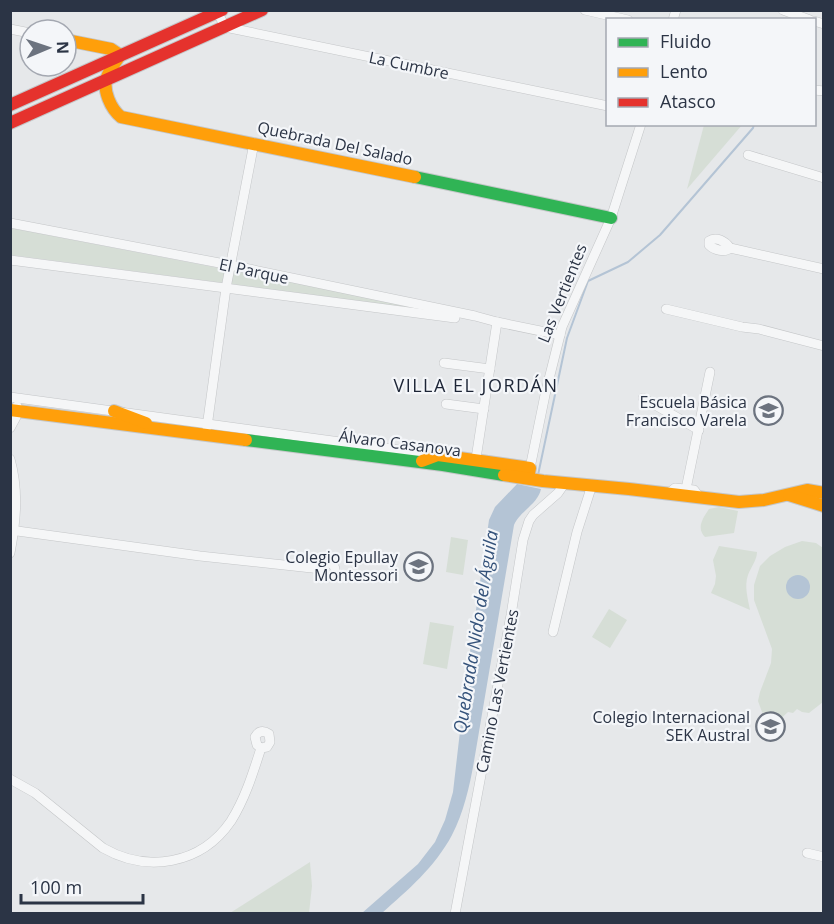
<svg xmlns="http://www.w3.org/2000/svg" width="834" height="924" font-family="'Open Sans',sans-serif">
<rect width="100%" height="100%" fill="#e6e8ea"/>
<g fill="#d6ded6">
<path d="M704 125H742L687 189Z"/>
<path d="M11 228 458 314 11 255Z"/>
<path d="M719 507 738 511 734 533 705 537C696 528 703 518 709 509Z"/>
<path d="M451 537 468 540 463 575 446 572Z"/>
<path d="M802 541 816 543 823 548V702L809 713 802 712 797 709 793 713 788 712 775 724 762 712 758 701 760 692 771 663 772 649 754 600V585L760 566 770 556 785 547Z"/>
<path d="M719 546 757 552C757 560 751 567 748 575 744 586 748 599 750 610L711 593 715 584 716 576 713 560Z"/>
<path d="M609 609 627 620 610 648 592 637Z"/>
<path d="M430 622 454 626 447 669 423 664Z"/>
<path d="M310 862 312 886 309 913H230Z"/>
</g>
<g fill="#b4c4d5">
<path d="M517 484 541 489C538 504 520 511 514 525 503 590 492 655 481 720 474 759 470 800 452 835 435 867 408 890 382 913H362L418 864 435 842 445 820 453 792 466 679 489 520 495 507Z"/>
<circle cx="798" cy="587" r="12"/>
</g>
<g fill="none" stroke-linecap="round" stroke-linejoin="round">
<path stroke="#b4c4d5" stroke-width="2" d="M538 475 567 338 588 281 628 262 660 235 753 128 754 124"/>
<defs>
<g id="street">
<path d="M585 10 628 20"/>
<path d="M783 10 810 20"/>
<path d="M218 13 225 27 608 106"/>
<path d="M673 20 676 10"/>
<path d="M814 21 824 24"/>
<path d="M10 29 30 33"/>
<path d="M814 90 824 91"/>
<path d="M748 155 824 178"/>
<path d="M10 223 230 265 475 316 497 322 560 335"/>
<path d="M730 248C725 253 714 250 709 245V241C716 236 725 241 730 248L824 269"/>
<path d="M10 260 455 318"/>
<path d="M666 309 742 327 759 329 824 346"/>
<path d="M444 363 490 369"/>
<path d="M10 397 436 455"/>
<path d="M643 398 699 430"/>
<path d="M446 404 484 409"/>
<path d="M207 427 226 288 254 143"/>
<path d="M10 428 16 417 17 406"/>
<path d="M10 459C19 491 16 521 10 553"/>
<path d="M475 465 497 322"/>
<path d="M530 468 545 395 562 327 611 218 641 124"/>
<path d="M686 489 710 372"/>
<path d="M668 494 675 488 694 490 700 498"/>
<path d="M10 530 200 556 321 569"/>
<circle cx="328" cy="570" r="7"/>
<path d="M553 632 577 532 592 485"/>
<path d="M10 779 35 793 103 848C147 873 201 865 231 821 245 799 253 773 261 748L267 747 270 742 269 734C263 730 258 731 255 737L257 745 261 748"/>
<path d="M807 853 824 857"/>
<path d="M455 914 511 615 523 540 529 521 533 515 558 493 565 483"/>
</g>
<g id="fast">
<path d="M415 177 611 218"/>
<path d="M246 440 443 465 504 475"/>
</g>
<g id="slow">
<path d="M66 40 111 49 120 55C116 62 110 69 107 77 102 90 111 109 121 117L415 177"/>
<path d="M10 410 246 440"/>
<path d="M114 411 146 423"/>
<path d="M422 461 438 455 530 468 528 478"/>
<path d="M504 475 543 481 629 489 739 502 764 500 807 490 824 493"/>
<path d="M789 495 824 506"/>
</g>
<g id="jam">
<path d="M10 105 222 10"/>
<path d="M10 123 262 10"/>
</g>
</defs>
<use href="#street" stroke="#c4c6c8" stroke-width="10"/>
<use href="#fast" stroke="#c4c6c8" stroke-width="14"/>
<use href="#slow" stroke="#c4c6c8" stroke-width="14"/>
<use href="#jam" stroke="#c4c6c8" stroke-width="14"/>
<use href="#street" stroke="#f5f6f7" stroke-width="9"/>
<use href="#fast" stroke="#30b455" stroke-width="12"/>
<use href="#slow" stroke="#ff9f0a" stroke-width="12"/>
<use href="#jam" stroke="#e5322d" stroke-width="12"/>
</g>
<defs>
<symbol id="school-ring" viewBox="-11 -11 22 22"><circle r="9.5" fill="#f4f6f9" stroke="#6c737f" stroke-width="1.5"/><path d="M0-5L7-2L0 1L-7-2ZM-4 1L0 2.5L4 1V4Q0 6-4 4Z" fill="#6c737f"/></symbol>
</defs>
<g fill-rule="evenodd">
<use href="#school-ring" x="752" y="394" width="33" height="33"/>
<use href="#school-ring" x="402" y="550" width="33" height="33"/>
<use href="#school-ring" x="754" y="710" width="33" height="33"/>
</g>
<g text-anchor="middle" stroke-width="4.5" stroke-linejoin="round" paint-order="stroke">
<g font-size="16" fill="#2b3445" stroke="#f4f6f9">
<text transform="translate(409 65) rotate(12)" y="6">La Cumbre</text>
<text transform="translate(335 143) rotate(12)" y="6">Quebrada Del Salado</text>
<text transform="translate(254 271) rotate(12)" y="6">El Parque</text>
<text transform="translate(562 293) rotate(-68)" y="6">Las Vertientes</text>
<text transform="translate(400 443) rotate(7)" y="6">Álvaro Casanova</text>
<text transform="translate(497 691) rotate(-79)" y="6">Camino Las Vertientes</text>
</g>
<g font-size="16" fill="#2b3445" stroke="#f4f6f9" text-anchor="end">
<text x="747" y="408">Escuela Básica<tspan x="747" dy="18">Francisco Varela</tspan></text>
<text x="398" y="563">Colegio Epullay<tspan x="398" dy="18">Montessori</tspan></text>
<text x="750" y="723">Colegio Internacional<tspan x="750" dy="18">SEK Austral</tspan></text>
</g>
<g font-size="18" letter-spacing="1.5" fill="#1d2536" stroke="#f4f6f9">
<text x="476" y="392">VILLA EL JORDÁN</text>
</g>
<g font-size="18" font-style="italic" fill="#34527a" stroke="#f4f6f9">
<text transform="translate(476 632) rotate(-81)" y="6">Quebrada Nido del Águila</text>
</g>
</g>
<rect width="834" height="924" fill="none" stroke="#2b3445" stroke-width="24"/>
<rect x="606" y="18" width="210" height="108" fill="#f4f6f9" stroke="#a4a8b1" stroke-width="1.5"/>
<rect x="618" y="38" width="30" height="9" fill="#30b455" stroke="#a4a8b1" stroke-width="1.5"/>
<text x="660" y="48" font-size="18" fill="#2b3445">Fluido</text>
<rect x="618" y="68" width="30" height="9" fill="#ff9f0a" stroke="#a4a8b1" stroke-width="1.5"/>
<text x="660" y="78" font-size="18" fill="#2b3445">Lento</text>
<rect x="618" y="98" width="30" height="9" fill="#e5322d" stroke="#a4a8b1" stroke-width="1.5"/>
<text x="660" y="108" font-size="18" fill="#2b3445">Atasco</text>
<g transform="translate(48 48) rotate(88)"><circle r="28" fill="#f4f6f9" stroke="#a4a8b1" stroke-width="1.5"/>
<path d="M0-4.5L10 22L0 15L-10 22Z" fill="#6c737f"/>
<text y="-9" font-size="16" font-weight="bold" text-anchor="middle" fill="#2b3445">N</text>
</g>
<path d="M21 894v9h122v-9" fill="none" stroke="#2b3445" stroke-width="3"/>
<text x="30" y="894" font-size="18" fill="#2b3445" stroke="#f4f6f9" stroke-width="4.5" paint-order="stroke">100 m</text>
</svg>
